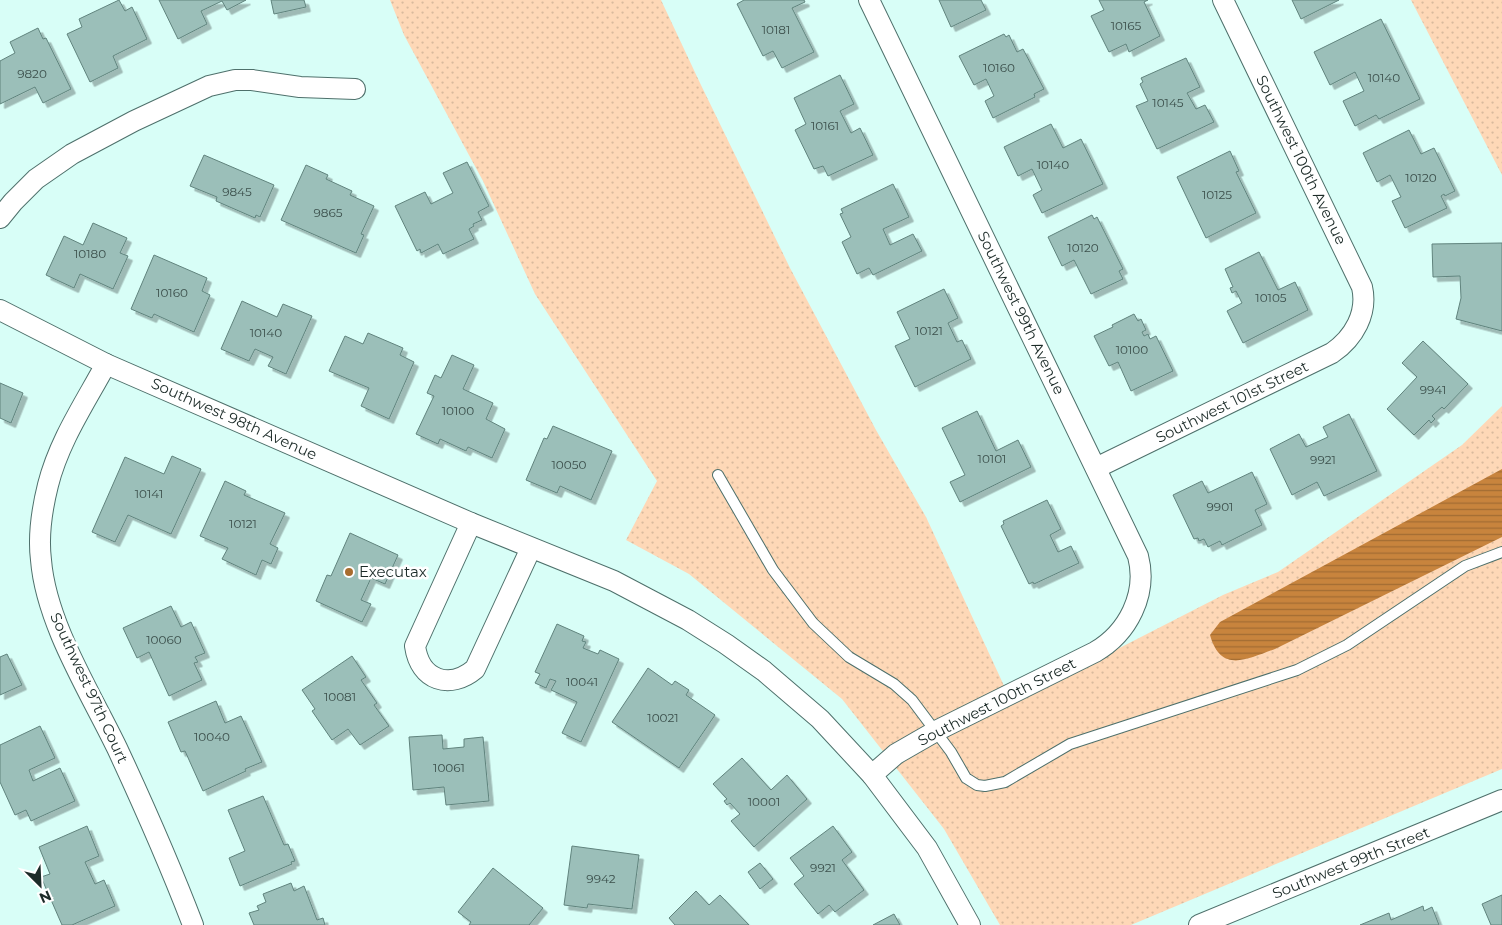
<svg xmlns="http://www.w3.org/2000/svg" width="1502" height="925" font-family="Montserrat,sans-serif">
<defs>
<pattern id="grass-dots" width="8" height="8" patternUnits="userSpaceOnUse" patternTransform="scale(1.25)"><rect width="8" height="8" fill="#fed8b7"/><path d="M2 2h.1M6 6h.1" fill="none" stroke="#d9ba9d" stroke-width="1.8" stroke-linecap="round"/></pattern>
<pattern id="water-rules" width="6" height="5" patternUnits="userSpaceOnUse" patternTransform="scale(1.25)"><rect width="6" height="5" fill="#c8843d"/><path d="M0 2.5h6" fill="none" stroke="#a26c33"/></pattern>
<filter id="shadow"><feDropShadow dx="4.5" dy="4.5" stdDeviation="0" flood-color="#0004"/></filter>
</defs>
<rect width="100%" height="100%" fill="#d8fef7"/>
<g fill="url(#grass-dots)">
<path d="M390 0H661L700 83 790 268 876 430 926 517 1012 703 1223 595 1278 572 1462 445 1502 406V769L1131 925H1000L944 829 842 699 689 574 626 540 657 481 535 294 483 181 404 35Z"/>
<path d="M1411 0H1502V175Z"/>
</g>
<path fill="url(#water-rules)" d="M1502 469V537L1275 649C1247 659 1221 674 1210 635L1220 622Z"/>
<g fill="#9bbfb9" stroke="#60837d" filter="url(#shadow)">
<path d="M119 0 125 11 132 7 147 39 113 56 118 68 90 82 67 34 82 27 79 19Z"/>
<path d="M159 0H246L227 10 222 1 201 11 207 24 178 39Z"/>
<path d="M271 0H304L306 7 274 14Z"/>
<path d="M744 0H804L805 2 792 8 814 52 782 68 773 51 763 56 737 4Z"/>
<path d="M939 0H981L986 10 951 27Z"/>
<path d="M1099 0H1148L1144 2 1160 36 1129 52 1126 44 1109 52 1091 16 1104 10Z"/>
<path d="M1292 0H1339L1301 19Z"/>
<path d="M1381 19 1420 99 1379 119 1376 115 1355 126 1343 101 1364 91 1355 72 1330 85 1314 52Z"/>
<path d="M38 28 43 39 46 38 71 89 43 103 35 87 0 104V61L15 53 10 42Z"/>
<path d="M1004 34 1006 37 1009 35 1017 52 1023 49 1044 89 1034 94 1035 97 993 118 985 101 994 96 986 79 974 85 959 56Z"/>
<path d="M1186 58 1200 87 1187 93 1196 109 1205 105 1214 122 1157 149 1136 106 1148 101 1140 84 1143 82 1141 78Z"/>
<path d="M840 75 854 104 840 111 851 133 860 128 873 155 828 176 823 166 814 169 795 130 806 124 794 98Z"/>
<path d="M1051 124 1063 148 1081 139 1103 184 1042 213 1033 195 1042 190 1032 169 1018 176 1004 147Z"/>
<path d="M1409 130 1421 154 1434 148 1455 191 1445 196 1444 194 1441 196 1447 208 1405 228 1392 201 1401 197 1390 175 1377 182 1363 153Z"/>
<path d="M1230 151 1239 171 1236 172 1256 213 1206 238 1177 177Z"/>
<path d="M204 155 274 185 260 217 256 215 255 218 216 201 217 197 190 186Z"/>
<path d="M467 162 489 206 478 212 482 220 473 224 474 226 469 229 474 239 443 254 438 244 421 253 420 249 417 251 395 206 425 192 431 204 453 193 443 173Z"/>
<path d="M306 165 328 175 326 179 352 191 350 195 374 206 361 234 364 235 356 253 281 220Z"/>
<path d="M893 184 909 217 883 229 890 245 913 234 922 251 873 275 869 268 857 274 842 242 851 237 840 214 843 213 841 209Z"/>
<path d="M1092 215 1094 219 1097 217 1123 269 1119 271 1123 279 1091 294 1074 260 1062 266 1048 237Z"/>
<path d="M93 223 127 238 120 253 128 256 113 289 80 274 74 288 46 275 64 236 83 245Z"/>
<path d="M1502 243V331L1456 319 1461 298 1460 276 1433 277 1432 244Z"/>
<path d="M1259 252 1278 290 1295 282 1308 310 1243 343 1227 311 1242 303 1236 291 1232 293 1230 288 1233 287 1225 269Z"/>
<path d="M154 255 207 278 202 291 210 295 194 332 154 314 152 318 131 309Z"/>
<path d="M944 289 958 318 948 323 957 342 962 340 971 359 915 387 895 346 910 339 897 312Z"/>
<path d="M242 301 277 317 283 304 312 316 286 374 268 366 273 357 255 349 249 361 221 349Z"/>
<path d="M1134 314 1138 321 1141 319 1146 330 1142 332 1144 336 1148 334 1150 339 1156 336 1173 371 1131 391 1118 362 1109 366 1094 336 1113 327 1112 325Z"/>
<path d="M368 333 403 348 400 355 414 362 389 419 361 406 369 388 329 371 345 336 363 344Z"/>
<path d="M1423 341 1468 384 1444 409 1442 407 1432 416 1435 419 1431 423 1429 420 1414 435 1387 409 1417 377 1402 363Z"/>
<path d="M452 355 474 365 463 389 493 403 486 419 505 429 492 458 468 447 466 451 440 439 438 444 416 434 434 396 427 393 435 375 441 378Z"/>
<path d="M0 383 23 393 11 423 0 418Z"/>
<path d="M977 411 996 451 1018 440 1031 467 960 502 950 482 965 475 942 428Z"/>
<path d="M1349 414 1377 471 1324 496 1317 482 1292 495 1270 449 1299 434 1306 447 1328 437 1323 427Z"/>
<path d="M553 426 612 451 591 500 560 486 557 493 526 480 544 438 547 439Z"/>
<path d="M172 456 201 469 171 534 128 515 115 542 92 532 125 457 164 474Z"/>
<path d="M1252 472 1267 504 1255 510 1262 525 1222 545 1220 541 1208 547 1204 539 1199 541 1198 538 1194 539 1173 495 1202 481 1208 493Z"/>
<path d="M225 481 246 491 244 495 285 513 270 544 278 548 271 564 262 560 256 575 222 559 228 548 200 536Z"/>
<path d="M1047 500 1061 529 1050 535 1058 552 1071 546 1079 563 1034 584 1033 582 1029 584 1001 526 1004 524 1003 521Z"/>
<path d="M350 533 398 555 385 584 371 578 361 600 371 604 362 622 316 601 327 575 331 576Z"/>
<path d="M171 606 181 627 191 622 205 653 195 657 198 662 194 663 202 680 169 696 149 652 137 658 123 628Z"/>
<path d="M557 624 584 636 582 641 586 642 583 648 598 654 600 650 619 659 581 742 562 733 577 702 551 690 556 681 550 679 546 688 535 683 540 674 535 672Z"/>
<path d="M7 654 22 685 0 695V657Z"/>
<path d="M352 656 366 677 361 680 377 703 374 705 389 726 360 745 348 729 332 740 312 711 315 709 302 690Z"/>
<path d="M648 668 672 685 675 681 689 690 686 695 715 715 679 768 612 722Z"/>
<path d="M216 701 225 723 241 716 262 762 245 769 246 771 203 791 185 751 181 752 168 722Z"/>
<path d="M40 726 55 758 29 770 33 781 60 768 75 801 31 821 26 810 15 815 0 782V745Z"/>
<path d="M442 735 443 749 464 747V739L483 737 489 801 446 805 444 787 413 790 409 737Z"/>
<path d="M742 758 771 790 787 775 807 799 754 847 731 821 740 814 730 803 727 805 724 801 727 799 713 784Z"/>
<path d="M263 796 284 845 288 844 295 861 291 862 292 864 240 886 229 858 245 851 228 810Z"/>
<path d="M87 826 99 856 85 862 95 884 104 880 115 906 72 925H62L41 877 50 874 39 847Z"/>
<path d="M833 826 852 852 842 860 864 890 835 912 829 905 818 914 794 884 804 876 790 858Z"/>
<path d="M572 846 639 855 632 909 588 904 587 908 564 905Z"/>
<path d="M760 863 773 879 760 889 748 872Z"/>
<path d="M493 868 543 908 529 925H469L471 922 458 912Z"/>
<path d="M291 883 294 891 304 886 317 920 323 918 325 925H254L249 913 259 910 257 906 266 902 263 894Z"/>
<path d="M696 891 709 905 720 895 749 925H675L669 918Z"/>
<path d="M1502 895V925H1491L1482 904Z"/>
<path d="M1423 906 1424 911 1432 907 1439 925H1360L1389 913 1391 920Z"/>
<path d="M894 914 900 925H873Z"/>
</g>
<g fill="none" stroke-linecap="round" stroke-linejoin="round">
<defs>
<path id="service" d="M718 475 773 570 813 623 849 657 894 684 912 700 951 752 966 778 977 785 985 786 1005 782 1070 744 1297 670 1347 645 1465 566 1502 552"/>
<g id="minor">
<path d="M869 0 1138 556C1148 594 1128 633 1095 652L936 731 896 754 872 775"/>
<path d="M0 218 13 202 36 179 72 154 134 121 209 86 235 80H252L300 87 355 89"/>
<path d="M0 310 106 364 471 523 614 581 688 620 726 644 764 671 820 719 872 775 927 848 970 925"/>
<path d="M106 364C85 403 59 441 48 485 42 509 38 536 41 560 46 623 90 692 117 748 144 806 170 865 193 925"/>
<path d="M1096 468 1332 353C1354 338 1368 313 1362 287L1223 0"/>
<path d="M471 523 415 646C420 681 450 690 475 669L531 548"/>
<path d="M1199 925 1502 800"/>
</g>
</defs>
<use href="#service" stroke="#4e706b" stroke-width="12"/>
<use href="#minor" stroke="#4e706b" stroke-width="22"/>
<use href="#service" stroke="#fff" stroke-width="10"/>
<use href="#minor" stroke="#fff" stroke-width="20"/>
</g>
<circle fill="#a86c2e" stroke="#fff" stroke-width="2" cx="349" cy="572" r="5"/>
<g text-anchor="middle" stroke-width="5" stroke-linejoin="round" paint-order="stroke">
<g font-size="12" fill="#3c504c">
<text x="1126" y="30">10165</text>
<text x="776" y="34">10181</text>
<text x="999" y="72">10160</text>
<text x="32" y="78">9820</text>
<text x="1384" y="82">10140</text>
<text x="1168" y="107">10145</text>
<text x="825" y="130">10161</text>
<text x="1053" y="169">10140</text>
<text x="1421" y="182">10120</text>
<text x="237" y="196">9845</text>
<text x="1217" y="199">10125</text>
<text x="328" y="217">9865</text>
<text x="1083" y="252">10120</text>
<text x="90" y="258">10180</text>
<text x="172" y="297">10160</text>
<text x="1271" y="302">10105</text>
<text x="929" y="335">10121</text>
<text x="266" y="337">10140</text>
<text x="1132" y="354">10100</text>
<text x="1433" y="394">9941</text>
<text x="458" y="415">10100</text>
<text x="992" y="463">10101</text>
<text x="1323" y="464">9921</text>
<text x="569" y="469">10050</text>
<text x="149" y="498">10141</text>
<text x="1220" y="511">9901</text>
<text x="243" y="528">10121</text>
<text x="164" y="644">10060</text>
<text x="582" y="686">10041</text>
<text x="340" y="701">10081</text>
<text x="663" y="722">10021</text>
<text x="212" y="741">10040</text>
<text x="449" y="772">10061</text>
<text x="764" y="806">10001</text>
<text x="823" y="872">9921</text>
<text x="601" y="883">9942</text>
</g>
<g font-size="15" fill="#1c2b28" stroke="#fff">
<text transform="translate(1301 160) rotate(64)" y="5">Southwest 100th Avenue</text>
<text transform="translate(1021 313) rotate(64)" y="5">Southwest 99th Avenue</text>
<text transform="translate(1232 402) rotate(-26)" y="5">Southwest 101st Street</text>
<text transform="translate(234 419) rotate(24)" y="5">Southwest 98th Avenue</text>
<text transform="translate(89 688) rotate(65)" y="5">Southwest 97th Court</text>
<text transform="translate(997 702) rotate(-27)" y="5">Southwest 100th Street</text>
<text transform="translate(1351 863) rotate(-22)" y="5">Southwest 99th Street</text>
</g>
<g font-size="15" fill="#1c2b28" stroke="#fff" text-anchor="start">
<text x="359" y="577">Executax</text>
</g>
</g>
<g transform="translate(40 885) rotate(156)" stroke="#ffffff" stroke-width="4" paint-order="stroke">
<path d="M0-4L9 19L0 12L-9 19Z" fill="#1c2b28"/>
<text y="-8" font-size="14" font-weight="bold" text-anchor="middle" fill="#1c2b28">N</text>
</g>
</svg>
